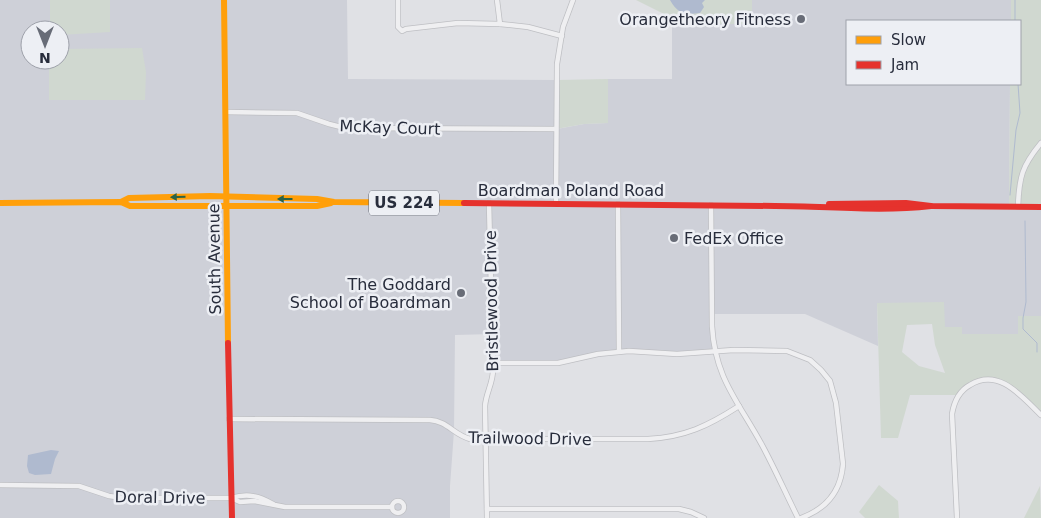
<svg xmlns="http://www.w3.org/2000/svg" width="1041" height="518" font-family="'DejaVu Sans',sans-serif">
<rect width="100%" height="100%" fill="#e0e1e5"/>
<path fill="#ced0d8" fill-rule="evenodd" d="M0 0H347L348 79 557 80V129L584 124 608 123V79H672V22H743V0H1011V21H847V84H1010L1009 207H1041V316H1018V334H962L877 303 878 346 805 314H712L715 351 696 353 629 351 573 361 493 363V334L455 335 454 431 450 486V518H0ZM30 30H60V60H30Z"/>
<g fill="#d0d8d0" fill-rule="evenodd">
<path d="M50 0H110V32L60 35V30H50Z"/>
<path d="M636 0H752V24H672V18Z"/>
<path d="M1011 0H1041V207H1009L1010 84H1020V21H1011Z"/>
<path d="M142 48 146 72 145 100H49V60H60V49Z"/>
<path d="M608 79V123L584 124 556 129 557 80Z"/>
<path d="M944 302 945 327H962V334H1018V316H1041V415L1018 393 1000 381H977L959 395H910L898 438H881L877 303ZM932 324 935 345 945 373 919 366 902 352 907 325Z"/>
<path d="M879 485 898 501 899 518H865L859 512Z"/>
<path d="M1040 486 1041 518H1024Z"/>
</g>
<g fill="#afbacf">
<path d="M670 0H705L702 3 704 7 700 13C685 15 678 14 670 0Z"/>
<path d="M51 450 59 451 55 459 51 474 35 475 29 473 27 466 28 455Z"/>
</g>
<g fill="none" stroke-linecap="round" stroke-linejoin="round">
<g stroke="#afbacf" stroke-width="1">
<path d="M1015 0V21"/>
<path d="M1010 195 1016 130 1020 113 1018 84"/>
<path d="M1025 221 1026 302 1023 318V329L1037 343V352"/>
</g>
<defs>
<g id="street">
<path d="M398 0V27L402 31 406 29 458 23 500 24 497 0"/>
<path d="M500 24 528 27 562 36"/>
<path d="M226 112 297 113 329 124 345 128 556 129"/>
<path d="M556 204 557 64 563 27 573 0"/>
<path d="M618 204 619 351"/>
<path d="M711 205 712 326C715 378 738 401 762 445 775 469 786 494 798 518"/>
<path d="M1018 207C1019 177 1022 166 1041 143"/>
<path d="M493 363H558L598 354 629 351 677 354 734 350 787 351 810 360 821 370 830 381 836 403 843 464C841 491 826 509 801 518"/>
<path d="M229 419 430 420C447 421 454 435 470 439H648C685 437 708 426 739 406"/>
<path d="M0 485 79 486 109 496 123 498H231C248 493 259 496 273 504"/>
<path d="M231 498 240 502 254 501 285 507H392"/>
<circle cx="398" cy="507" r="6"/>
<path d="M487 509H679L691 512 704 518"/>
<path d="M487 518 485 406C486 393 493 383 493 370L489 203"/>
<path d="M957 518 952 414C954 402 959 391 970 385 999 367 1022 397 1041 415"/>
</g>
</defs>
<use href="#street" stroke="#bebfc3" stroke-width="6"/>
<use href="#street" stroke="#efeff1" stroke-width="4.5"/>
<g stroke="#ff9f0a" stroke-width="6">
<path d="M224 0 228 343"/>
<path d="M121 202 129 198 210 196 317 199 334 202 464 203"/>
<path d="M0 203 121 202 130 206H317L331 203"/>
</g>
<g stroke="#e5322d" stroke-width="6">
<path d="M464 203C568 204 672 205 775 206 828 206 879 212 931 206"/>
<path d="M829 204 906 203 931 206 1041 207"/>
<path d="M228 343 232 518"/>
</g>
</g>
<defs><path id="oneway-solid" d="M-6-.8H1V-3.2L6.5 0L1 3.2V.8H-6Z" transform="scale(1.25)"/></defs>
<g fill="#2b6346">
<use href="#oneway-solid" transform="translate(178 197) rotate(178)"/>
<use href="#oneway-solid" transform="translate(285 199) rotate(-180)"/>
</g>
<g fill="#686c77" stroke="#edeff4" stroke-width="2">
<circle cx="801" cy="19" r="5"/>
<circle cx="674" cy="238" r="5"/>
<circle cx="461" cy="293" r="5"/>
</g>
<g text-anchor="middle" stroke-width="5" stroke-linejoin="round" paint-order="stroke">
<rect fill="#edeff4" stroke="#636773" stroke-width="1" x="369" y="190.5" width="70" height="25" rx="4"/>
<g font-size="15" font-weight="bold" fill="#282d3c">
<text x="404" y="208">US 224</text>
</g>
<g font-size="16" fill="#282d3c" stroke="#edeff4" text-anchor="end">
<text x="791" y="25">Orangetheory Fitness</text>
<text x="684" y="244" text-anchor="start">FedEx Office</text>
<text x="451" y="290">The Goddard<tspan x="451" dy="18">School of Boardman</tspan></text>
</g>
<g font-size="16" fill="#282d3c" stroke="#edeff4">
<text transform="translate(390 127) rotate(2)" y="6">McKay Court</text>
<text x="571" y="196">Boardman Poland Road</text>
<text transform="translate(214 259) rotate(-91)" y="6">South Avenue</text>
<text transform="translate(491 301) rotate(-91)" y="6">Bristlewood Drive</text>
<text transform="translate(530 438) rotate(1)" y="6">Trailwood Drive</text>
<text transform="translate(160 497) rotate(1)" y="6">Doral Drive</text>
</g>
</g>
<rect x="846" y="20" width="175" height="65" fill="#edeff4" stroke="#9ea1aa"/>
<rect x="856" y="36" width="25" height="8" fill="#ff9f0a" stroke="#9ea1aa"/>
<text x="891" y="45" font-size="15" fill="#282d3c">Slow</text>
<rect x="856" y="61" width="25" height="8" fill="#e5322d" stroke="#9ea1aa"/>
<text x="891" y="70" font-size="15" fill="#282d3c">Jam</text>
<g transform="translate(45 45) rotate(180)"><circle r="24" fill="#edeff4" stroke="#9ea1aa"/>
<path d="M0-4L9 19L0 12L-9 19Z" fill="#686c77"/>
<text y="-8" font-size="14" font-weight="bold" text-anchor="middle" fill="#282d3c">N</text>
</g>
</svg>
